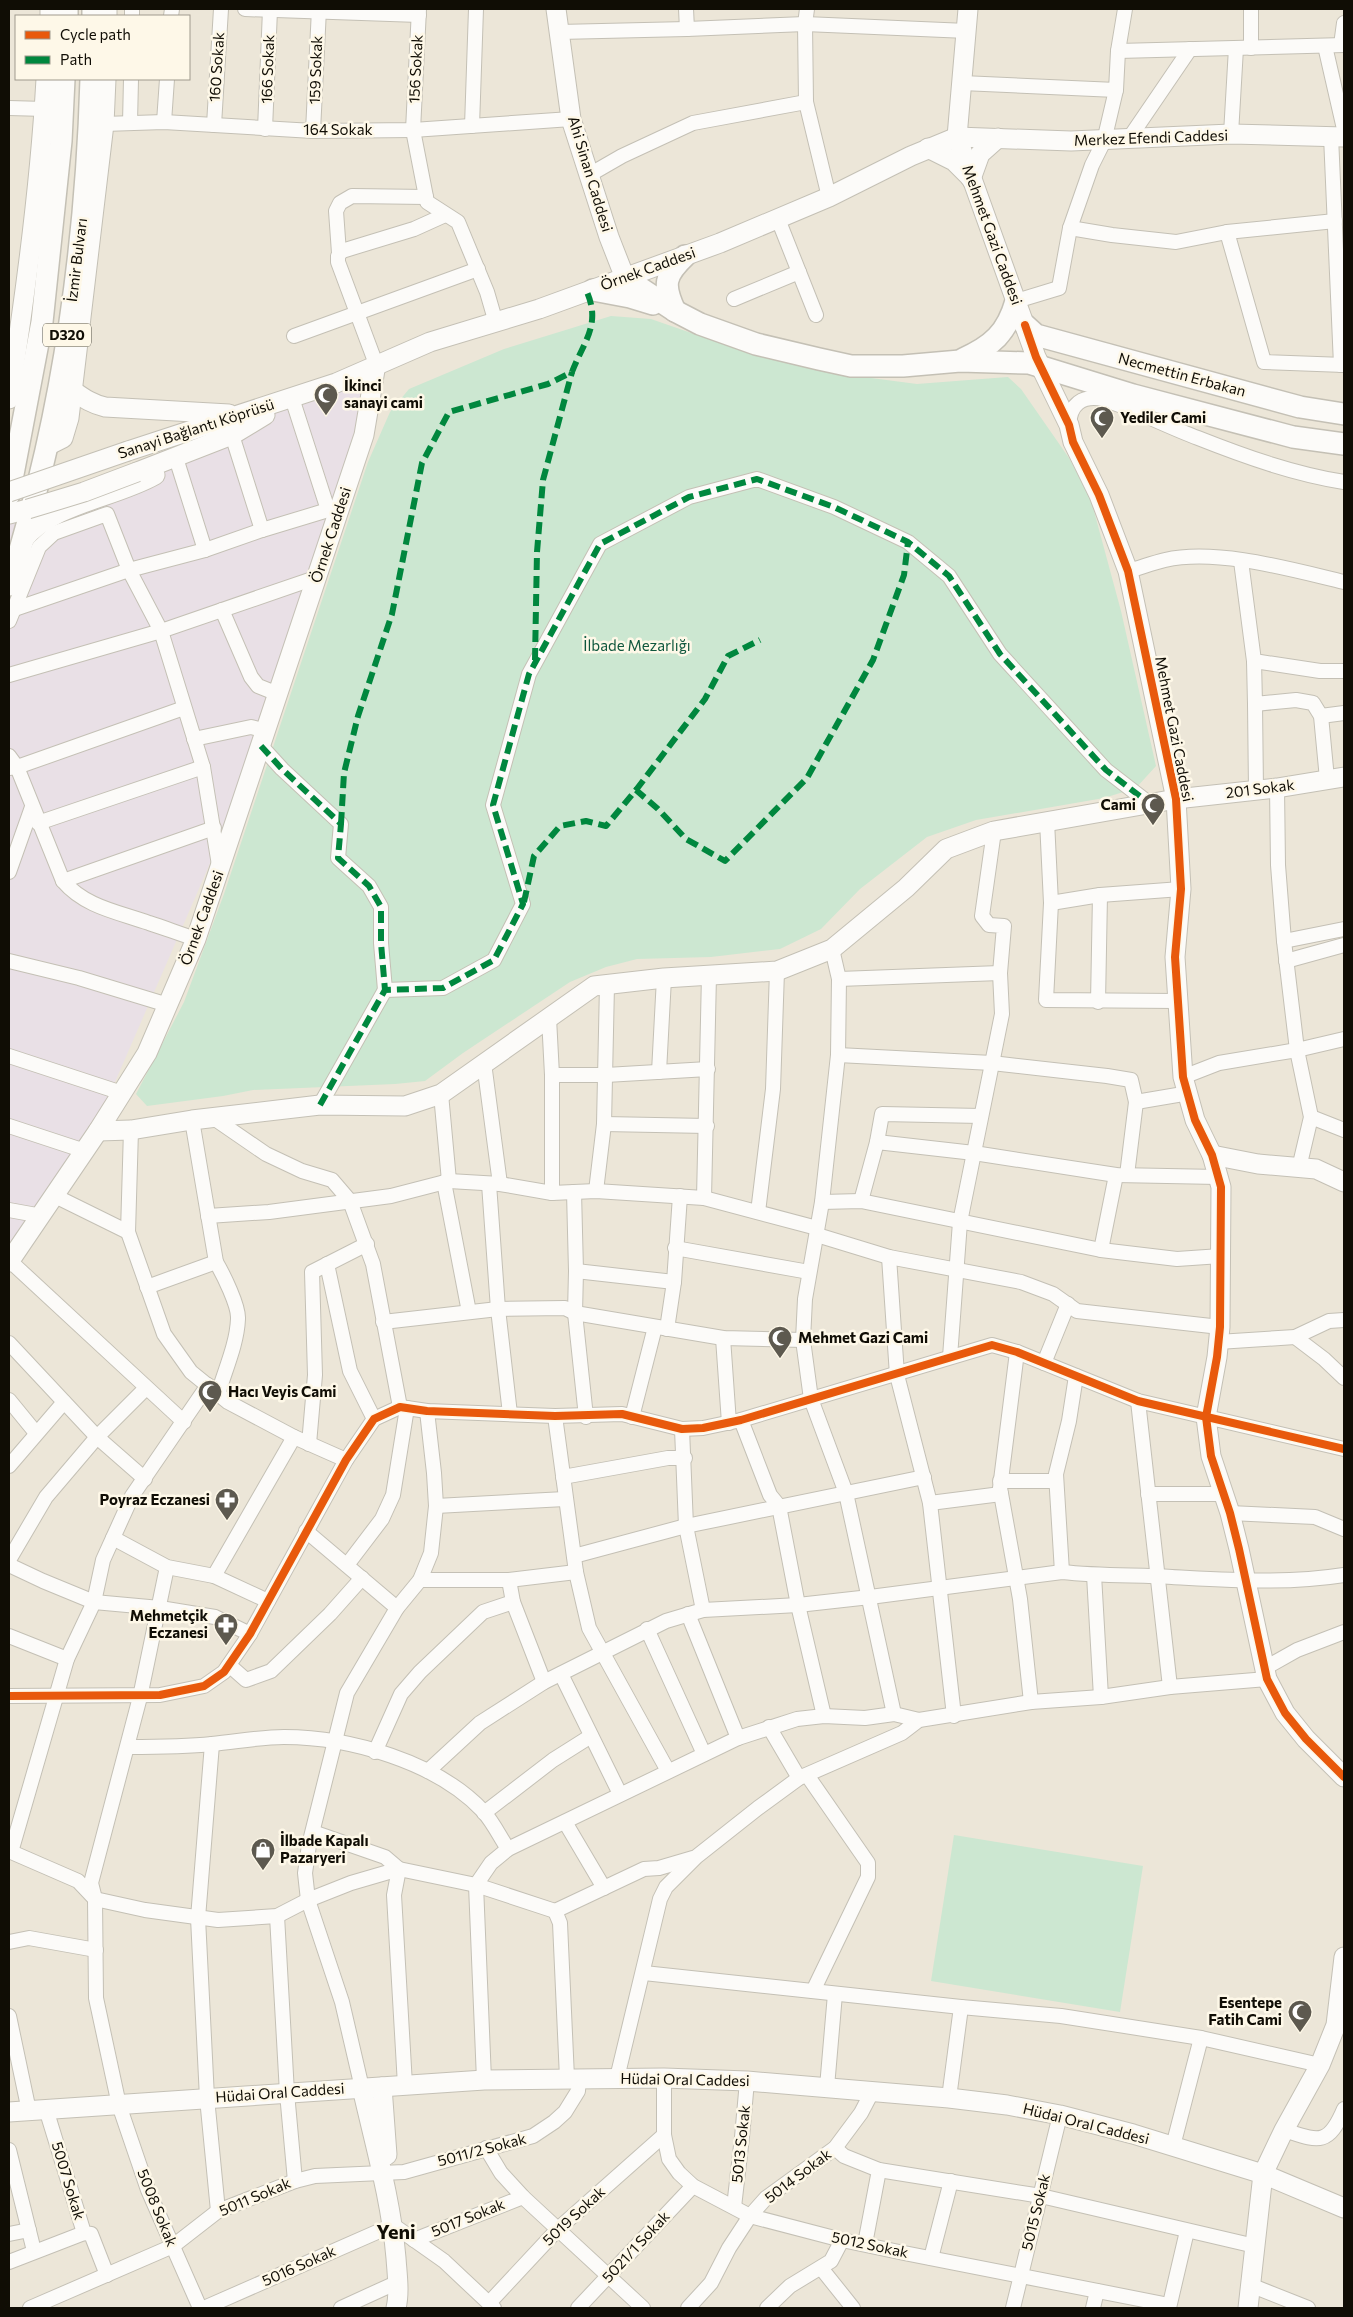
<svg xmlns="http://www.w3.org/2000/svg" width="1353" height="2317" font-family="Commissioner,sans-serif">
<rect width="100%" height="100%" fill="#ece6d8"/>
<path fill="#e9e0e6" d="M376 365 261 746 85 1151 9 1246V507L28 509Z"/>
<g fill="#cce7d1">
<path d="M611 316 651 319 723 344 833 373 917 384 1008 377 1021 389 1069 458 1091 500 1121 611 1156 766 1136 788 1104 798 976 820 927 837 860 889 821 929 780 949 711 957 637 959 606 967 570 982 463 1053 425 1081 395 1084 253 1090 223 1096 147 1106 136 1094 184 1002 224 894 368 462 390 412 409 389 504 349Z"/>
<path d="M954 1835 1143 1866 1120 2012 931 1981Z"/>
</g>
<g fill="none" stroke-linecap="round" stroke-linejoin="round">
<defs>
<g id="street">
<path d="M245 9 419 15"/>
<path d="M419 9 413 130 427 202 458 222 487 292 496 323"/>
<path d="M686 9 687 29"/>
<path d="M807 9 805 24 806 102 829 197"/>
<path d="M1251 9V48"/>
<path d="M132 16V9"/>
<path d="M171 16 172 9"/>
<path d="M559 32 687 29 805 24 967 31"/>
<path d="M1341 45 1344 23"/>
<path d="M1325 46 1344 129"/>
<path d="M1118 51 1344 45"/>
<path d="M962 83 1116 90 1118 51 1125 9"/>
<path d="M9 108 45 109"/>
<path d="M164 122 167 79"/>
<path d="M130 123 131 79"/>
<path d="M104 124 164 122 313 131 413 130 571 119"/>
<path d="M214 125 221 9"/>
<path d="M472 126 476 9"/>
<path d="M265 129 270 10"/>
<path d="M313 131 319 9"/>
<path d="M1231 134 1236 48"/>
<path d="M1331 136 1341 365"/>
<path d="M1128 140 1190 49"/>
<path d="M589 175 622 156 693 123 806 102"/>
<path d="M778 219 816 315"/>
<path d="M1070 228 1112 235 1176 242 1227 232 1335 221"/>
<path d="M1227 232 1264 362 1344 365"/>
<path d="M339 253 336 211 340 203 352 196 426 197"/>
<path d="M734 299 799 272"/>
<path d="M1016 301 1059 288 1070 228 1092 165 1104 141 1116 90"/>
<path d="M294 336 478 269"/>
<path d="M376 364 338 262V256L342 251 414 229 445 215"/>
<path d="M292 398 328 510"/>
<path d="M1069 425C1070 404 1082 395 1103 399 1136 410 1166 426 1198 438 1246 457 1294 474 1344 482"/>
<path d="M232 435 262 530"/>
<path d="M176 458 205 550"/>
<path d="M1241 561 1254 661 1320 671H1344"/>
<path d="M1128 571C1140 568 1152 563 1165 560 1217 548 1293 570 1344 582"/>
<path d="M12 610 129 570 205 550 262 530 328 510 337 514"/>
<path d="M222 610 251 677 258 686 278 694"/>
<path d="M9 621 39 547 54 533 107 514 129 570 161 631 203 767 219 865"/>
<path d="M1254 661 1255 704 1296 700 1313 703 1321 716 1327 779"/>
<path d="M9 675 161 631 318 577"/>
<path d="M1255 704 1256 790"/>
<path d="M1321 716 1344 713"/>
<path d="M194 739 251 727 266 731"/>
<path d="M261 746 282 769 341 824 338 858 369 886 381 907V943L385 990"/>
<path d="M9 756 17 767 63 881C85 907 118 912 149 923 165 928 180 934 196 939"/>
<path d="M9 768 17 767 184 708"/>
<path d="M1277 788 1278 865 1284 941 1297 1050 1311 1117 1299 1168"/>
<path d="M1047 821 1051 903 1046 1000 1177 1001"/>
<path d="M38 823 203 767"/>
<path d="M9 872 32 807"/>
<path d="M63 881 214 828"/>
<path d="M1051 903 1100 895 1181 889"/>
<path d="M1284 941 1344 929"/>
<path d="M832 949 839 979 838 1055 822 1202 805 1299 803 1340 811 1399 846 1493 894 1714"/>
<path d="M9 961 79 978 168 1005"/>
<path d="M1286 961 1344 945"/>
<path d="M839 979 1000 973"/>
<path d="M1098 1002 1100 895"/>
<path d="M549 1018 552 1075V1193"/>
<path d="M838 1055 992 1063 1107 1076 1131 1080 1136 1102 1189 1093"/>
<path d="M9 1056 122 1093"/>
<path d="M484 1063 500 1184"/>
<path d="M659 1072 664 978"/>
<path d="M552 1075H606L708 1069"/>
<path d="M1183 1077 1219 1063 1297 1050 1344 1039"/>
<path d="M441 1094 449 1181"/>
<path d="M320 1105 385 990 443 988 494 960 523 904 493 805 529 674 600 544 689 497 757 479 834 507 908 542 949 576 1000 654 1106 770 1150 804"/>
<path d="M1311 1117 1344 1130"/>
<path d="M215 1119 266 1154 302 1171 332 1180 350 1201 373 1264 400 1407"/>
<path d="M192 1120 216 1262C223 1274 239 1306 238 1319 237 1344 225 1370 218 1394"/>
<path d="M604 1124 707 1126"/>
<path d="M9 1126 85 1151"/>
<path d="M131 1130 128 1232 164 1334 191 1372 228 1402 294 1437 346 1460"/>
<path d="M877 1142 882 1114 981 1116"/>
<path d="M1127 1175 1136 1102"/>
<path d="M444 1182 469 1312"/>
<path d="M489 1184 498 1309 510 1414"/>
<path d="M596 1191 604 1124 607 985"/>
<path d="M574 1192 576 1271 575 1313 586 1417"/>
<path d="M55 1196 128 1232"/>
<path d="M704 1198 709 975"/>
<path d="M861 1201 877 1142 974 1153 1116 1175 1218 1177"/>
<path d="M822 1202 861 1201 1101 1250 1177 1259 1221 1256"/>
<path d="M9 1210 42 1216"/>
<path d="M758 1212 773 1089 777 971"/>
<path d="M208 1216 269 1212 391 1196 449 1181 500 1184 552 1193 596 1191 704 1198 817 1228"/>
<path d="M817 1235 889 1257 1021 1282 1053 1294 1077 1311 1220 1327"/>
<path d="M675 1248 809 1272"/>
<path d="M1101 1250 1116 1175"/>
<path d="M889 1257 897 1375 930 1503 954 1716"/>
<path d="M10 1261 184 1422"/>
<path d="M327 1264 350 1371 374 1419"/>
<path d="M576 1271 674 1282"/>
<path d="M147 1287 216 1262"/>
<path d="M383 1322 498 1309 565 1308 575 1313 723 1338 803 1340"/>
<path d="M667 1329 674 1282 680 1196"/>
<path d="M1295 1337 1324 1359 1344 1378"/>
<path d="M723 1338 729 1423"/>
<path d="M1218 1342 1295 1337 1329 1321 1344 1320"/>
<path d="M9 1343 97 1437 145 1479"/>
<path d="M1017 1352 1000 1488 1020 1599 1031 1702"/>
<path d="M950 1357 960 1222 1002 1014 1000 973 1004 926 989 925 982 916 994 831"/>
<path d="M1044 1363 1068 1304"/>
<path d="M9 1400 36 1433"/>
<path d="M1138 1401 1170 1687"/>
<path d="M555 1416 576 1572 589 1628 668 1771"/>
<path d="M632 1417 655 1327"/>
<path d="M741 1420 770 1495 779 1506 798 1605 824 1716"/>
<path d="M682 1429 686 1526 703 1610"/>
<path d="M309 1444 315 1375 312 1272 367 1244"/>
<path d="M9 1466 64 1402"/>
<path d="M563 1477 668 1458H685"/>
<path d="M1000 1481H1056"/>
<path d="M1148 1494H1222"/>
<path d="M930 1503 1001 1494"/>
<path d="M436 1506 565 1499"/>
<path d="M1230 1513 1315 1517 1344 1529"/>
<path d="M306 1531 397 1608"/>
<path d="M113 1538 167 1567 214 1576 268 1601"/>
<path d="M574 1556 686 1526 924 1477"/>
<path d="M9 1560 46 1497 97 1437 146 1388"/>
<path d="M9 1565 43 1581 94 1602 160 1608 215 1617 250 1634"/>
<path d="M347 1565 382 1519 393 1495 407 1408"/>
<path d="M167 1567 140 1697 91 1883 95 1899 96 1998 119 2105 148 2190 200 2308"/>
<path d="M1062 1572 1056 1474 1069 1421 1076 1376"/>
<path d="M1094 1575 1101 1697"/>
<path d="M214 1576 294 1437"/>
<path d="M420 1580H509L576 1572"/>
<path d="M509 1580 513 1602 544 1682"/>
<path d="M688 1614 738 1738"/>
<path d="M647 1629 704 1754"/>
<path d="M9 1636 67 1659"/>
<path d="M229 1665 246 1680 271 1671 330 1614 362 1578"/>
<path d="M1265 1668 1297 1650 1344 1632"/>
<path d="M561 1674 620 1794"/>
<path d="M9 1696 160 1695 204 1686 224 1672 250 1634 346 1460 374 1419 400 1407 427 1411 555 1416 622 1414 682 1429 703 1428 741 1420 992 1345 1017 1352 1138 1401 1344 1449"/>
<path d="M769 1727 799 1778"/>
<path d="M212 1744 198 1918 207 2098 218 2211"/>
<path d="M128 1747C156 1747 184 1747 212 1744 235 1742 260 1737 284 1737 350 1737 437 1762 483 1811 493 1822 500 1837 508 1849"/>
<path d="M375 1752 401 1694 420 1672 483 1612 513 1602"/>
<path d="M428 1771 480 1723 544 1682 666 1621 703 1610 798 1605 870 1597 1062 1572C1099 1576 1135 1575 1172 1577 1230 1580 1287 1584 1344 1575"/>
<path d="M807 1775 868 1863V1877L813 1991"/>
<path d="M484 1813 553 1760 591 1736"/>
<path d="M565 1822 604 1888"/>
<path d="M313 1832 385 1857 399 1869 394 1895 405 2085"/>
<path d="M9 1851 78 1881 95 1899 145 1910 218 1920 277 1916 308 1900 351 1883 399 1869 476 1885 555 1911"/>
<path d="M11 1852 67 1659 94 1602 103 1560 132 1496 208 1385"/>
<path d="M277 1916 287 2093 295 2181"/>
<path d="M9 1942 29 1938 96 1950"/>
<path d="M644 1973 961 2007 1061 2016 1201 2038 1320 2065"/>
<path d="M9 2016 29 2111"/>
<path d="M567 2078 560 1923 555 1911 644 1869 659 1868 693 1858"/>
<path d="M617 2078 660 1899 666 1887 696 1857 758 1808 799 1778 902 1733 919 1720 1031 1702 1101 1697 1170 1687 1267 1679"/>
<path d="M664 2078V2135L669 2159 679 2173 693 2186 750 2216 842 2240 904 2253 1169 2305"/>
<path d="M484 2080 476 1885 491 1863 508 1849 738 1738 797 1719 824 1716 865 1718 894 1714 919 1720"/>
<path d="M827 2087 835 1994"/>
<path d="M362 2088 342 2002 308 1900 305 1873 309 1845 347 1693 397 1608 420 1580 431 1553 436 1506 434 1473 427 1411"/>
<path d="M949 2098 961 2007"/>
<path d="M46 2109 84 2233 91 2234 107 2275"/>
<path d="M1284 2130C1318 2141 1328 2147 1344 2109"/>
<path d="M1173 2146 1201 2038"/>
<path d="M486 2148 501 2173 523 2197 643 2308"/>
<path d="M835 2148 844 2156 879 2170 1041 2196 1255 2246"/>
<path d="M9 2150 34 2251"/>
<path d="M734 2207 742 2137 747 2081"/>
<path d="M9 2234 29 2230"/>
<path d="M414 2240 523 2197"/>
<path d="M865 2244 879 2170"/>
<path d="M931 2258 951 2181"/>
<path d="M9 2262 84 2233"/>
<path d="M821 2268 853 2308"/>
<path d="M1250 2285 1308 2308"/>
<path d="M489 2303 558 2229 664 2135"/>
<path d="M30 2308 173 2246 218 2211 295 2181 315 2176 404 2172 533 2136 554 2122 565 2112 578 2091 579 2078"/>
<path d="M204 2308 393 2225 444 2261 494 2308"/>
<path d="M341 2308 398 2282"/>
<path d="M578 2308 693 2186"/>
<path d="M688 2308 711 2283 729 2248 750 2216 766 2198 835 2148 861 2113 873 2090"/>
<path d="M767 2308 790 2286 831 2261 842 2240"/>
<path d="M1013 2308 1060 2115"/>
<path d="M1093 2308 1097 2291"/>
<path d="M1169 2308 1187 2231"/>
</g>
<g id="secondary">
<path d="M556 9 571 119 609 237 625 278"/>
<path d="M968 9 957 137 1036 357 1069 425 1073 442 1099 495 1128 571 1176 799 1181 889 1175 957 1183 1077 1195 1120 1212 1155 1221 1187 1220 1327 1217 1357 1206 1417 1211 1456 1230 1513 1239 1549 1267 1679 1285 1713 1306 1739 1344 1777"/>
<path d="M50 16V9"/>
<path d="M107 16V9"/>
<path d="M928 148 954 161 969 176"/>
<path d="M971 179 980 154 998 138"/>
<path d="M66 386C80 395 88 403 105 407L229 414"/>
<path d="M9 399C26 292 40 186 46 79"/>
<path d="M47 446 63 438 69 418 104 124 106 79"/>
<path d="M128 451 336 383 430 342 539 309 720 243 829 197 911 156 957 137 1071 141 1231 134 1344 137"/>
<path d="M137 472 232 435 265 415"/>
<path d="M9 514 28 509"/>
<path d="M23 540C53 503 115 498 155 475"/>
<path d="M98 1131 131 1130 192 1120 320 1105 405 1106 441 1094 594 986 664 978 777 971 832 949 906 888 946 849 994 831 1176 799 1277 788 1344 777"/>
<path d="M1212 1155 1258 1164 1316 1169 1344 1182"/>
<path d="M9 1262 98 1131 147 1053 196 939 364 435 376 364"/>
<path d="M382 2087 387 2155"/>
<path d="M362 2088C375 2145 391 2200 396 2258 397 2274 400 2292 396 2308"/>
<path d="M9 2112 484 2080 664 2078 747 2081 949 2098 1007 2105 1060 2115 1133 2134 1263 2174 1344 2208"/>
<path d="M1248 2308 1263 2174 1284 2130 1320 2065 1336 2025 1344 1957"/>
</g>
<g id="primary">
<path d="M93 9V16"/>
<path d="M67 16V9"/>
<path d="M625 278 675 311 700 324 756 344 819 359 851 366H903L960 361 1029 363 1133 395 1293 437 1344 444"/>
<path d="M593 290 630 297 653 304"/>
<path d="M675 311C663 285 664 276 685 256"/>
<path d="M1025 325 1036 335 1300 407 1344 414"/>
<path d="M963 359C992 346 1007 333 1016 301"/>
<path d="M9 495 42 322 61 141 64 79"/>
<path d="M9 585C62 422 86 249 91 79"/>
</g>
</defs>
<use href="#street" stroke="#c4c0b5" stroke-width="16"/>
<use href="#secondary" stroke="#c4c0b5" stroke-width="21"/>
<use href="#primary" stroke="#c4c0b5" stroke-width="24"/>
<use href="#street" stroke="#fcfbf9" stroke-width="14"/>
<use href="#secondary" stroke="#fcfbf9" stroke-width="19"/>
<use href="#primary" stroke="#fcfbf9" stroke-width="21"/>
<defs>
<g id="secondary-bridge">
<path d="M9 492 128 451"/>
<path d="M28 509 84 492 137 472"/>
</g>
</defs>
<use href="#secondary-bridge" stroke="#c4c0b5" stroke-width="21" stroke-linecap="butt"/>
<use href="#secondary-bridge" stroke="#fcfbf9" stroke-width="19"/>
<g stroke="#00873e" stroke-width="6" stroke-dasharray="12 6" stroke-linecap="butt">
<path d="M535 660 537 552 543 480 572 372"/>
<path d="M261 746 282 769 341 824 338 858 369 886 381 907V943L385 990"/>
<path d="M636 790 705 699 728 656 760 640"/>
<path d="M341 824 344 773 358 716 392 614 422 463 449 412 548 384 572 372C584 341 601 325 587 292"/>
<path d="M524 902 534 856 560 826 586 821 606 826 636 790 658 809 686 839 725 861 807 778 873 660 904 575 908 542"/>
<path d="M320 1105 385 990 443 988 494 960 523 904 493 805 529 674 600 544 689 497 757 479 834 507 908 542 949 576 1000 654 1106 770 1150 804"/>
</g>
<defs>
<g id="cycleway">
<path d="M1025 325 1036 357 1069 425 1073 442 1099 495 1128 571 1176 799 1181 889 1175 957 1183 1077 1195 1120 1212 1155 1221 1187 1220 1327 1217 1357 1206 1417 1211 1456 1230 1513 1239 1549 1267 1679 1285 1713 1306 1739 1344 1777"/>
<path d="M9 1696 160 1695 204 1686 224 1672 250 1634 346 1460 374 1419 400 1407 427 1411 555 1416 622 1414 682 1429 703 1428 741 1420 992 1345 1017 1352 1138 1401 1344 1449"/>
</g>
</defs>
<use href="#cycleway" stroke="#fef8e8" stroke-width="11"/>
<use href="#cycleway" stroke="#e8590c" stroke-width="8"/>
</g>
<defs>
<symbol id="mosque-pin" viewBox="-11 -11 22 30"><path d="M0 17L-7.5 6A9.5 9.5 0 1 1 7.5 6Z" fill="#5d594f" stroke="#fef8e8"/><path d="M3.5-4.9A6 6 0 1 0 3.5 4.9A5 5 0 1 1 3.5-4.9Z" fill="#fff"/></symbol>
<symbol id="pharmacy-pin" viewBox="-11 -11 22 30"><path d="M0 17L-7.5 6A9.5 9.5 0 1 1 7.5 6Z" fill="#5d594f" stroke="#fef8e8"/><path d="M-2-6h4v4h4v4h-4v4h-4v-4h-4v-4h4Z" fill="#fff"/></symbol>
<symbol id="shop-pin" viewBox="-11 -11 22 30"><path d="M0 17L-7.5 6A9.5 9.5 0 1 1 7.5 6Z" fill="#5d594f" stroke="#fef8e8"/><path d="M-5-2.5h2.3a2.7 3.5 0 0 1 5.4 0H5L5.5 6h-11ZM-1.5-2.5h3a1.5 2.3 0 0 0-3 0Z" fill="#fff"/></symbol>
</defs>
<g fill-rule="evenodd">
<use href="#mosque-pin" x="312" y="381" width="28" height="38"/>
<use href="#mosque-pin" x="1088" y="404" width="28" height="38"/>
<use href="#mosque-pin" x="1139" y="791" width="28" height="38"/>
<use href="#mosque-pin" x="766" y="1324" width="28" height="38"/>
<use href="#mosque-pin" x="196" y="1378" width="28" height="38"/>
<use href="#pharmacy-pin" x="213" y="1486" width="28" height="38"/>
<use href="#pharmacy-pin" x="212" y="1611" width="28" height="38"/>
<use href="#shop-pin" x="249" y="1836" width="28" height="38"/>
<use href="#mosque-pin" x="1286" y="1998" width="28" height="38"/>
</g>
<g text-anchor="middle" stroke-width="5" stroke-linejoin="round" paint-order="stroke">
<rect fill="#fef8e8" stroke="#575449" stroke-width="1" x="43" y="323.5" width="48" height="23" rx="4"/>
<g font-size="14" font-weight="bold" fill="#100d05">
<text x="67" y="340">D320</text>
</g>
<g font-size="15" fill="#100d05" stroke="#fef8e8">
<text transform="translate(217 67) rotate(-86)" y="5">160 Sokak</text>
<text transform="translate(268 69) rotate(-88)" y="5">166 Sokak</text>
<text transform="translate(416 69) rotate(-87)" y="5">156 Sokak</text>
<text transform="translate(316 70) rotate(-88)" y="5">159 Sokak</text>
<text x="338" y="135">164 Sokak</text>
<text transform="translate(1151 138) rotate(-2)" y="5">Merkez Efendi Caddesi</text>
<text transform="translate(590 174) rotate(73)" y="5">Ahi Sinan Caddesi</text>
<text transform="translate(992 235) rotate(70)" y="5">Mehmet Gazi Caddesi</text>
<text transform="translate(77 260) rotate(-83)" y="5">İzmir Bulvarı</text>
<text transform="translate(648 269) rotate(-20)" y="5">Örnek Caddesi</text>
<text transform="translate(1182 375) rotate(15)" y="5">Necmettin Erbakan</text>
<text transform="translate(196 429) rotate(-18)" y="5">Sanayi Bağlantı Köprüsü</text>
<text transform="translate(331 535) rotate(-72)" y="5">Örnek Caddesi</text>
<text transform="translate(1174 729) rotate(79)" y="5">Mehmet Gazi Caddesi</text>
<text transform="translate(1260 789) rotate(-7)" y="5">201 Sokak</text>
<text transform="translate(202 918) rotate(-70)" y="5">Örnek Caddesi</text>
<text transform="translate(685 2080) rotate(1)" y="5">Hüdai Oral Caddesi</text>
<text transform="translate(280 2093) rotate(-4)" y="5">Hüdai Oral Caddesi</text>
<text transform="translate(1086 2124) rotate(14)" y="5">Hüdai Oral Caddesi</text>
<text transform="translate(741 2144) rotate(-84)" y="5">5013 Sokak</text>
<text transform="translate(482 2150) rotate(-15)" y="5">5011/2 Sokak</text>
<text transform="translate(798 2176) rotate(-37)" y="5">5014 Sokak</text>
<text transform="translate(68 2181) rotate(73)" y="5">5007 Sokak</text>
<text transform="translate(255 2197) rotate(-23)" y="5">5011 Sokak</text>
<text transform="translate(157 2208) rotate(68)" y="5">5008 Sokak</text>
<text transform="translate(1036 2212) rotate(-76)" y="5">5015 Sokak</text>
<text transform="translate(574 2216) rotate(-43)" y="5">5019 Sokak</text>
<text transform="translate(468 2218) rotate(-22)" y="5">5017 Sokak</text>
<text transform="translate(870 2245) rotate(12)" y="5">5012 Sokak</text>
<text transform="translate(636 2247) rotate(-47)" y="5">5021/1 Sokak</text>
<text transform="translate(299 2266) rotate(-24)" y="5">5016 Sokak</text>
</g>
<g font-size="15" font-weight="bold" fill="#100d05" stroke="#fef8e8" text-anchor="start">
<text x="344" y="391">İkinci<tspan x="344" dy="17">sanayi cami</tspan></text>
<text x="1120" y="423">Yediler Cami</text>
<text x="1136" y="810" text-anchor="end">Cami</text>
<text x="798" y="1343">Mehmet Gazi Cami</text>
<text x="228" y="1397">Hacı Veyis Cami</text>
<text x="210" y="1505" text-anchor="end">Poyraz Eczanesi</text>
<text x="208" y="1621" text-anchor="end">Mehmetçik<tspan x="208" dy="17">Eczanesi</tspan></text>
<text x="280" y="1846">İlbade Kapalı<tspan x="280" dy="17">Pazaryeri</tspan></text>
<text x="1282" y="2008" text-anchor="end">Esentepe<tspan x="1282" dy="17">Fatih Cami</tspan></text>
</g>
<g font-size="15" fill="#0f573d" stroke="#fef8e8">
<text x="637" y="651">İlbade Mezarlığı</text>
</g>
<g font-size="20" font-weight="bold" fill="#100d05" stroke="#fef8e8">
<text x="396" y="2239">Yeni</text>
</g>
</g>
<rect width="1353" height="2317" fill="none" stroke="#100d05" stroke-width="20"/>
<rect x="15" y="15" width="175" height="65" fill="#fef8e8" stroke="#9f9a8d"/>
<rect x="25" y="31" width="25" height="8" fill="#e8590c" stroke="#9f9a8d"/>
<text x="60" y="40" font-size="15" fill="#100d05">Cycle path</text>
<rect x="25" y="56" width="25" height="8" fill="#00873e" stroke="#9f9a8d"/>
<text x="60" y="65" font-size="15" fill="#100d05">Path</text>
</svg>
